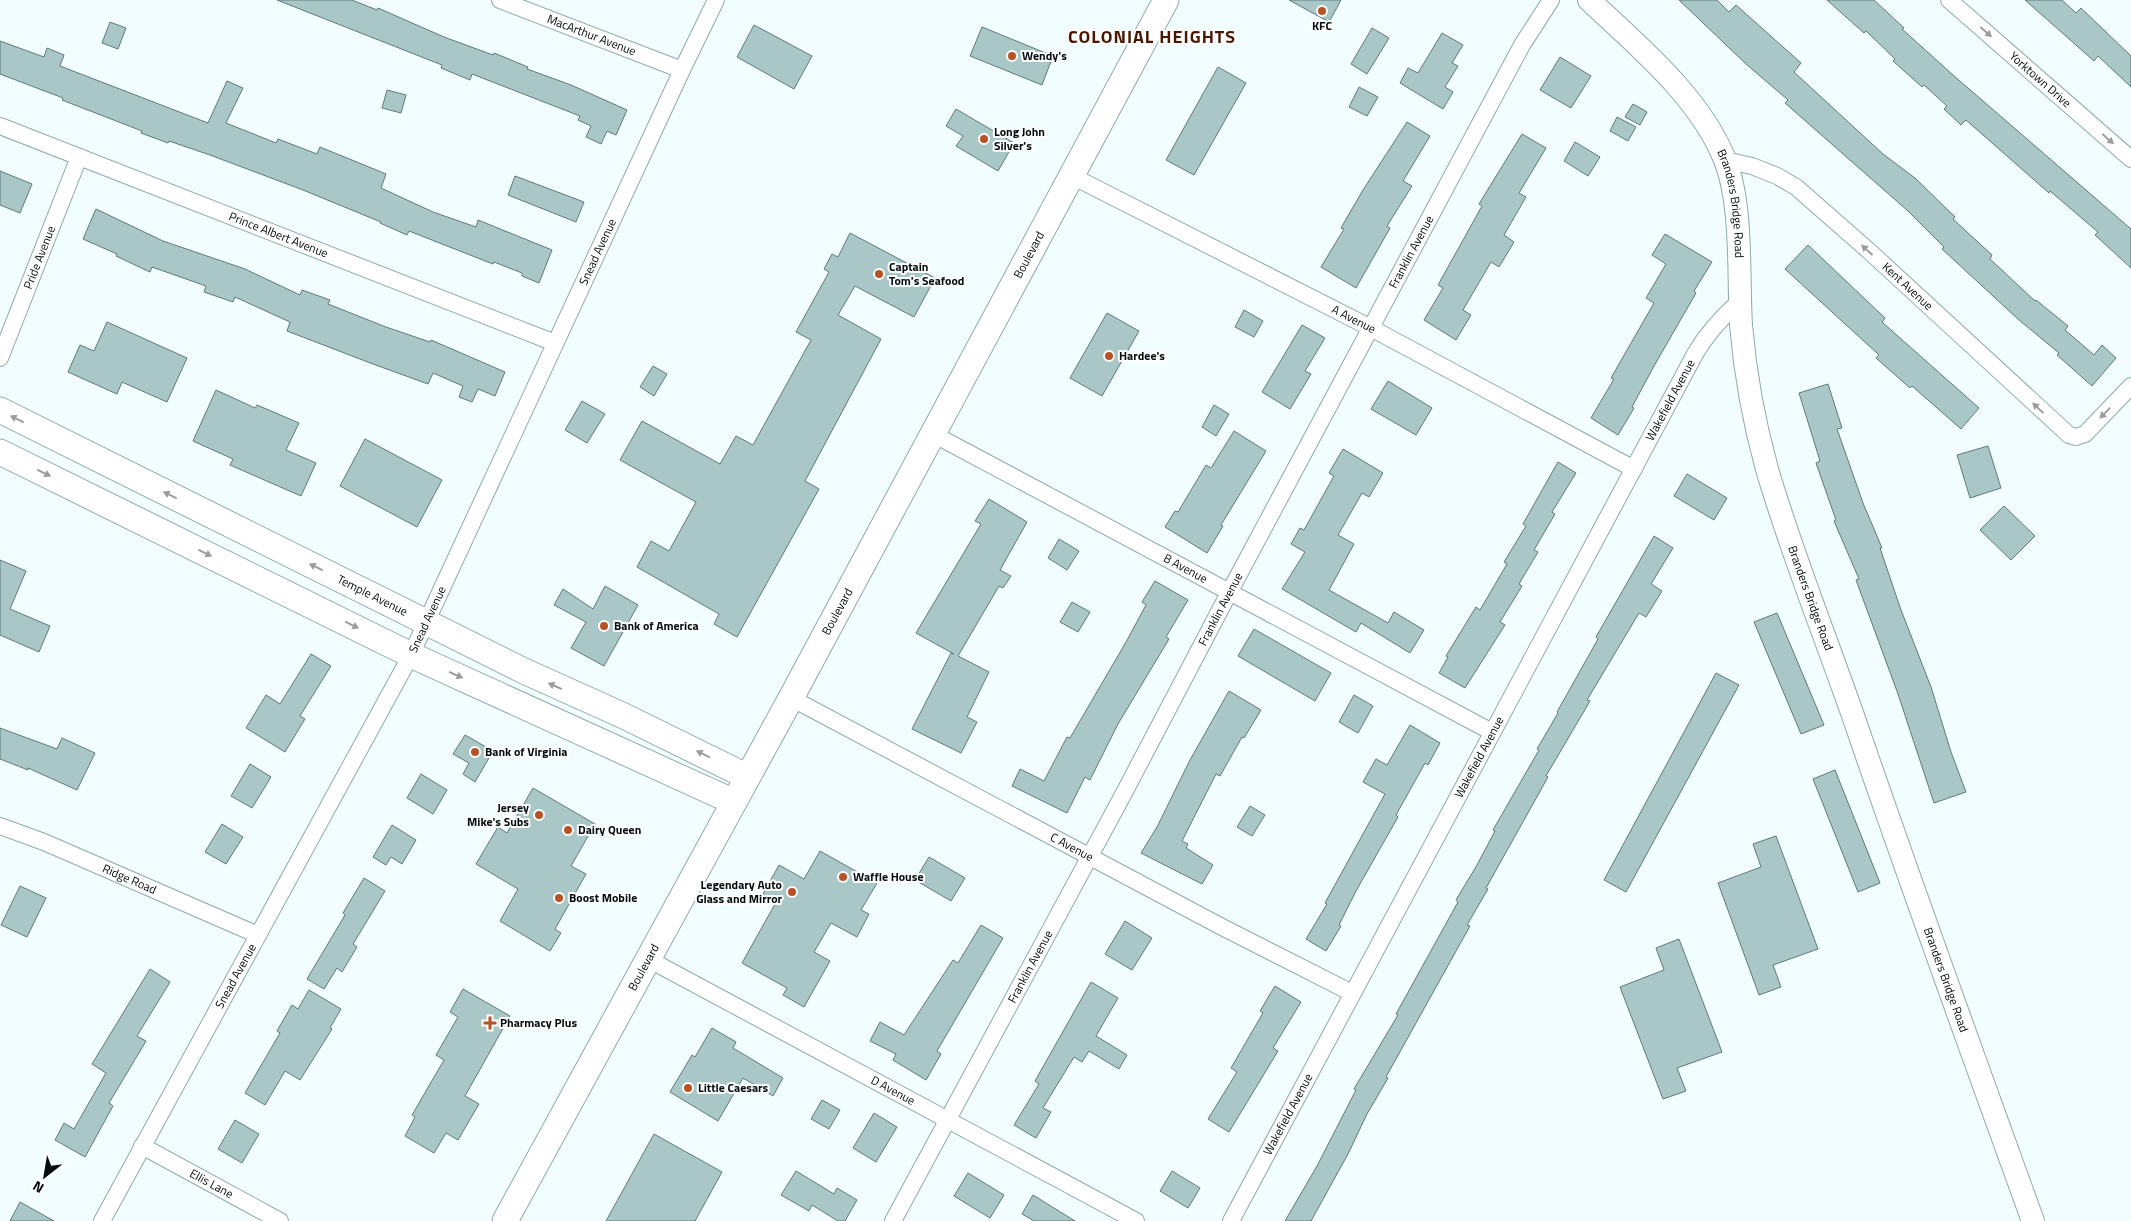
<svg xmlns="http://www.w3.org/2000/svg" width="2131" height="1221" font-family="'Titillium Web',sans-serif">
<rect width="100%" height="100%" fill="#f1fdfe"/>
<g fill="#aac7c8" stroke="#5f7a7c">
<path d="M277 0H352L377 10 378 8 444 37 493 55 494 53 528 67 527 69 571 85 627 110 616 135 607 131 601 144 586 137 591 126 578 120 580 116 472 74 470 80 441 68 442 65Z"/>
<path d="M1289 0H1341L1329 22Z"/>
<path d="M1679 0H1717L1729 12 1736 5 1801 63 1794 72 1883 154 1915 178 1955 217 1953 219 1992 255 1990 259 2035 301 2036 300 2068 326 2065 330 2094 355 2102 345 2116 358 2092 386 2057 355 2059 353 2019 320 1942 249 1944 247 1908 211 1785 103 1788 100 1746 64Z"/>
<path d="M1827 0H1874L1904 28 1902 29 1953 75 2131 229V268L2095 235 2098 232 2050 191 2049 193 1966 120 1961 125 1944 109 1947 106 1924 85 1922 87 1893 61 1895 59 1866 31 1864 33Z"/>
<path d="M2025 0H2062L2076 13 2081 8 2131 56V87L2098 56 2094 61Z"/>
<path d="M110 22 126 28 118 49 102 43Z"/>
<path d="M754 25 812 56 794 89 737 57Z"/>
<path d="M982 27 1053 56 1042 85 970 56Z"/>
<path d="M1372 28 1389 38 1367 74 1351 64Z"/>
<path d="M1442 33 1463 45 1452 63 1458 66 1445 87 1453 92 1443 109 1400 83 1408 68 1418 73Z"/>
<path d="M0 41 44 57 47 48 64 55 60 66 208 123 227 81 243 88 226 123 276 143 278 139 317 154 320 147 386 174 381 188 433 212 476 227 478 220 552 250 539 283 522 276V273L494 262 493 264 409 231 407 235 380 223 381 222 303 190 210 155 169 141 168 143 141 133 142 131 62 100 63 98 0 74Z"/>
<path d="M1560 57 1591 76 1571 108 1540 90Z"/>
<path d="M1218 67 1246 83 1194 175 1166 160Z"/>
<path d="M1359 87 1378 97 1367 116 1349 107Z"/>
<path d="M387 90 406 95 401 113 382 108Z"/>
<path d="M1633 104 1647 112 1640 125 1625 117Z"/>
<path d="M956 109 1014 143 998 171 956 146 963 136 946 126Z"/>
<path d="M1617 117 1636 127 1628 141 1610 131Z"/>
<path d="M1407 122 1430 136 1403 181 1412 186 1387 226 1390 228 1356 288 1321 267 1344 229 1341 228 1363 190Z"/>
<path d="M1522 134 1546 148 1519 193 1526 197 1504 235 1514 242 1499 267 1491 262 1463 310 1471 315 1456 340 1424 320 1443 288 1438 285 1482 206 1479 204Z"/>
<path d="M1575 142 1600 157 1588 176 1564 161Z"/>
<path d="M0 171 32 184 20 213 0 205Z"/>
<path d="M515 176 584 202 576 222 508 195Z"/>
<path d="M96 209 163 241 245 269 300 295 302 290 330 300 328 304 386 327 430 342 431 340 505 372 495 396 478 389 472 402 459 397 463 386 433 373 428 384 373 364 287 331 290 322 235 297 233 302 204 292 206 286 152 267 150 272 116 256 117 254 83 239Z"/>
<path d="M850 233 935 278 914 317 855 286 838 315 881 339 805 481 819 489 737 637 714 624 719 614 637 567 651 541 669 551 696 502 620 460 642 421 720 464 736 436 753 445 811 340 796 332 829 272 824 269 832 254 838 257Z"/>
<path d="M1665 234 1712 262 1694 291 1696 293 1654 366 1632 407 1634 408 1618 435 1591 418 1614 379 1611 378 1654 303 1646 298 1666 264 1652 255Z"/>
<path d="M1808 245 1885 318 1882 322 1979 408 1961 429 1912 386 1910 388 1876 358 1879 355 1785 269Z"/>
<path d="M1244 310 1263 321 1254 337 1235 327Z"/>
<path d="M1107 313 1139 331 1102 396 1070 378Z"/>
<path d="M107 322 187 358 167 402 122 382 117 394 68 372 80 345 94 351Z"/>
<path d="M1302 325 1325 338 1305 371 1311 374 1290 409 1262 392Z"/>
<path d="M653 366 667 374 654 396 640 387Z"/>
<path d="M1388 381 1432 408 1416 435 1371 409Z"/>
<path d="M1828 384 1842 428 1837 429 1863 503 1882 548H1880L1901 610 1931 687 1951 752 1966 792 1934 803 1898 694 1856 580 1859 579 1834 521 1836 520 1816 463 1820 461 1799 393Z"/>
<path d="M216 390 255 408 257 405 299 423 286 450 316 463 301 496 230 465 233 459 193 441Z"/>
<path d="M582 401 605 414 587 443 565 430Z"/>
<path d="M1214 405 1229 414 1216 436 1202 427Z"/>
<path d="M1234 431 1266 451 1221 525 1223 526 1207 553 1165 527 1175 511 1178 512 1206 465 1211 468Z"/>
<path d="M365 439 442 480 417 527 340 486Z"/>
<path d="M1988 446 2001 488 1970 498 1957 455Z"/>
<path d="M1343 449 1383 473 1369 497 1362 493 1338 535 1354 544 1329 590 1388 623 1394 612 1424 630 1410 653 1361 623 1356 632 1282 589 1305 552 1291 544 1300 528 1304 530 1334 476 1329 473Z"/>
<path d="M1558 462 1576 473 1552 512 1555 514 1534 550 1538 552 1519 584 1522 586 1500 622 1505 625 1465 688 1439 673 1448 657 1446 656 1476 607 1480 610 1507 564 1504 562 1526 526 1523 524Z"/>
<path d="M1687 474 1727 498 1714 520 1674 496Z"/>
<path d="M989 499 1027 522 1000 570 1011 576 1003 588 999 586 958 656 989 672 967 717 977 722 961 753 912 729 951 653 954 654 916 633 981 524 975 521Z"/>
<path d="M2004 506 2035 536 2011 560 1980 530Z"/>
<path d="M1654 536 1673 548 1651 584 1662 591 1646 617 1639 613 1587 700 1590 701 1546 776 1548 777 1486 888 1488 889 1467 925 1470 926 1386 1077 1388 1078 1367 1114 1348 1154 1311 1221H1285L1317 1166 1356 1090 1354 1089 1398 1015 1396 1014 1458 902 1456 900 1477 865 1495 831 1493 830 1539 750 1537 749 1558 713 1557 712 1598 639 1596 637Z"/>
<path d="M1059 539 1079 551 1067 570 1048 558Z"/>
<path d="M0 560 26 571 10 609 50 626 39 652 0 635Z"/>
<path d="M1155 581 1188 600 1166 637 1169 639 1118 724 1090 780 1085 777 1067 813 1012 786 1020 769 1044 781 1067 737 1070 738 1126 642 1146 605 1142 602Z"/>
<path d="M605 586 638 605 604 666 571 648 586 622 554 605 563 589 593 609Z"/>
<path d="M1072 602 1090 612 1078 632 1060 622Z"/>
<path d="M1777 613 1824 725 1801 734 1754 622Z"/>
<path d="M1254 629 1331 673 1315 701 1238 656Z"/>
<path d="M311 654 331 666 300 716 305 719 285 752 246 728 266 695 280 704Z"/>
<path d="M1716 673 1739 685 1626 892 1604 880Z"/>
<path d="M1229 691 1261 710 1244 738 1242 737 1220 776 1216 774 1182 841 1188 844 1186 848 1213 865 1202 884 1141 853 1157 827 1190 760Z"/>
<path d="M1354 695 1373 706 1358 733 1339 722Z"/>
<path d="M1410 725 1440 743 1428 765 1425 763 1396 815 1398 817 1356 891 1339 925 1341 926 1326 951 1306 939 1327 904 1325 903 1385 794 1363 782 1376 759 1387 765Z"/>
<path d="M0 728 57 749 62 738 95 753 77 790 28 768V770L0 759Z"/>
<path d="M465 735 493 751 475 782 463 774 469 763 453 754Z"/>
<path d="M250 764 271 777 252 808 231 796Z"/>
<path d="M1835 770 1880 883 1858 892 1813 779Z"/>
<path d="M421 774 447 790 433 814 407 798Z"/>
<path d="M533 788 595 824 571 866 586 874 555 929 561 933 550 951 500 921 518 889 476 864 498 827 507 833Z"/>
<path d="M1250 806 1265 815 1252 836 1237 827Z"/>
<path d="M222 824 243 837 226 864 205 852Z"/>
<path d="M392 825 416 840 402 864 391 857 386 865 373 857Z"/>
<path d="M1776 836 1818 949 1773 965 1781 987 1759 995 1718 883 1761 867 1753 844Z"/>
<path d="M820 851 877 883 861 910 869 914 857 937 831 923 814 952 830 961 804 1007 783 995 787 988 742 963 775 904 762 896 779 865 804 879Z"/>
<path d="M929 857 965 878 951 901 915 880Z"/>
<path d="M364 878 385 891 353 944 357 947 342 972 337 968 324 989 307 979 345 915 343 913Z"/>
<path d="M20 886 46 898 27 937 1 925Z"/>
<path d="M1125 921 1152 938 1132 970 1105 954Z"/>
<path d="M981 925 1003 938 937 1051 941 1054 926 1080 893 1060 896 1054 870 1041 880 1022 904 1035 953 960 958 963Z"/>
<path d="M1679 939 1722 1052 1677 1068 1686 1091 1663 1099 1620 987 1664 970 1656 948Z"/>
<path d="M150 969 170 982 137 1036 146 1041 109 1103 113 1106 85 1157 55 1140 64 1123 74 1129 106 1073 92 1064Z"/>
<path d="M1091 982 1118 998 1096 1036 1127 1055 1119 1069 1089 1051 1082 1062 1074 1057 1043 1108 1051 1112 1036 1138 1014 1125 1039 1084 1035 1081Z"/>
<path d="M1275 986 1301 1002 1273 1048 1278 1051 1229 1132 1208 1119 1237 1072 1231 1068 1263 1013 1260 1011Z"/>
<path d="M463 989 510 1016 465 1096 479 1104 458 1140 446 1133 434 1153 405 1136 415 1117 412 1115 444 1060 436 1055 458 1017 450 1012Z"/>
<path d="M309 990 341 1009 330 1028 332 1029 300 1080 285 1071 265 1105 245 1093 280 1033 277 1031 292 1005 298 1009Z"/>
<path d="M712 1028 736 1042 733 1048 783 1078 773 1096 743 1078 718 1121 670 1092 692 1055 695 1057Z"/>
<path d="M822 1100 840 1110 829 1129 811 1119Z"/>
<path d="M874 1113 897 1127 876 1162 853 1148Z"/>
<path d="M235 1120 259 1134 242 1163 218 1149Z"/>
<path d="M654 1134 722 1172 695 1221H606Z"/>
<path d="M796 1171 834 1194 837 1188 857 1200 845 1221H838L812 1205 809 1211 781 1195Z"/>
<path d="M1172 1171 1200 1188 1188 1208 1160 1191Z"/>
<path d="M968 1173 1004 1195 990 1218 954 1196Z"/>
<path d="M1033 1195 1075 1221H1034L1022 1214Z"/>
<path d="M20 1202 54 1221H10Z"/>
</g>
<g fill="none" stroke-linecap="round" stroke-linejoin="round">
<defs>
<g id="street">
<path id="s1" d="M500 0 682 70"/>
<path id="s2" d="M1949 0 2131 159"/>
<path id="s3" d="M0 126 555 343"/>
<path id="s4" d="M1725 160 1752 166 1777 176 1796 187 1869 251 2069 435 2076 437 2085 434 2131 386"/>
<path id="s5" d="M1072 176 1371 328 1634 469"/>
<path id="s6" d="M0 358 79 157"/>
<path id="s7" d="M933 434 1492 732"/>
<path id="s8" d="M791 698 1222 927 1352 993"/>
<path id="s9" d="M0 826 44 842 258 935"/>
<path id="s10" d="M648 959 1136 1221"/>
<path id="s11" d="M142 1146 280 1221"/>
<path id="s12" d="M102 1221 411 655 682 70 716 0"/>
<path id="s13" d="M893 1221 1124 793 1230 591 1522 45 1551 0"/>
<path id="s14" d="M1231 1221 1695 354C1707 333 1722 317 1740 301"/>
</g>
<g id="secondary">
<path id="s15" d="M1589 0C1638 46 1700 97 1725 160 1743 206 1738 276 1741 325 1745 373 1754 422 1767 469 1793 558 1829 645 1859 733 1915 896 1974 1058 2033 1221"/>
</g>
<g id="primary">
<path id="s16" d="M0 410 524 671 624 716 746 776"/>
<path d="M0 452 411 655 734 802"/>
<path id="s17" d="M505 1221 791 698 1166 0"/>
</g>
</defs>
<use href="#street" stroke="#8eabac" stroke-width="18"/>
<use href="#secondary" stroke="#8eabac" stroke-width="24"/>
<use href="#primary" stroke="#8eabac" stroke-width="27"/>
<use href="#street" stroke="#fff" stroke-width="16"/>
<use href="#secondary" stroke="#fff" stroke-width="22"/>
<use href="#primary" stroke="#fff" stroke-width="25"/>
</g>
<defs><path id="oneway-solid" d="M-6-.8H1V-3.2L6.5 0L1 3.2V.8H-6Z" transform="scale(1.25)"/></defs>
<g fill="#9b9e9f">
<use href="#oneway-solid" transform="translate(1986 32) rotate(41)"/>
<use href="#oneway-solid" transform="translate(2108 139) rotate(41)"/>
<use href="#oneway-solid" transform="translate(1867 250) rotate(-138)"/>
<use href="#oneway-solid" transform="translate(2038 408) rotate(-137)"/>
<use href="#oneway-solid" transform="translate(2105 413) rotate(134)"/>
<use href="#oneway-solid" transform="translate(17 419) rotate(-154)"/>
<use href="#oneway-solid" transform="translate(44 473) rotate(26)"/>
<use href="#oneway-solid" transform="translate(170 495) rotate(-154)"/>
<use href="#oneway-solid" transform="translate(205 553) rotate(26)"/>
<use href="#oneway-solid" transform="translate(316 567) rotate(-154)"/>
<use href="#oneway-solid" transform="translate(352 625) rotate(26)"/>
<use href="#oneway-solid" transform="translate(456 675) rotate(24)"/>
<use href="#oneway-solid" transform="translate(555 686) rotate(-156)"/>
<use href="#oneway-solid" transform="translate(703 754) rotate(-154)"/>
</g>
<g fill="#b85226" stroke="#fff" stroke-width="2">
<circle cx="1322" cy="11" r="5"/>
<circle cx="1012" cy="56" r="5"/>
<circle cx="984" cy="139" r="5"/>
<circle cx="879" cy="274" r="5"/>
<circle cx="1109" cy="356" r="5"/>
<circle cx="604" cy="626" r="5"/>
<circle cx="475" cy="752" r="5"/>
<circle cx="539" cy="815" r="5"/>
<circle cx="568" cy="830" r="5"/>
<circle cx="843" cy="877" r="5"/>
<circle cx="792" cy="892" r="5"/>
<circle cx="559" cy="898" r="5"/>
<path d="M487.5 1015.5h5v5h5v5h-5v5h-5v-5h-5v-5h5z"/>
<circle cx="688" cy="1088" r="5"/>
</g>
<g text-anchor="middle" stroke-width="4" stroke-linejoin="round" paint-order="stroke">
<g font-size="12" font-weight="bold" fill="#040d0e" stroke="#fff" text-anchor="start">
<text x="1322" y="30" text-anchor="middle">KFC</text>
<text x="1022" y="60">Wendy's</text>
<text x="994" y="136">Long John<tspan x="994" dy="14">Silver's</tspan></text>
<text x="889" y="271">Captain<tspan x="889" dy="14">Tom's Seafood</tspan></text>
<text x="1119" y="360">Hardee's</text>
<text x="614" y="630">Bank of America</text>
<text x="485" y="756">Bank of Virginia</text>
<text x="529" y="812" text-anchor="end">Jersey<tspan x="529" dy="14">Mike's Subs</tspan></text>
<text x="578" y="834">Dairy Queen</text>
<text x="853" y="881">Waffle House</text>
<text x="782" y="889" text-anchor="end">Legendary Auto<tspan x="782" dy="14">Glass and Mirror</tspan></text>
<text x="569" y="902">Boost Mobile</text>
<text x="500" y="1027">Pharmacy Plus</text>
<text x="698" y="1092">Little Caesars</text>
</g>
<g font-size="12" fill="#040d0e" stroke="#fff">
<text dy="4" stroke="none"><textPath href="#s1" startOffset="98">MacArthur Avenue</textPath></text>
<text dy="4" stroke="none"><textPath href="#s2" startOffset="121">Yorktown Drive</textPath></text>
<text dy="4" stroke="none"><textPath href="#s15" startOffset="256">Branders Bridge Road</textPath></text>
<text dy="4" stroke="none"><textPath href="#s3" startOffset="299">Prince Albert Avenue</textPath></text>
<text dy="4" stroke="none"><textPath href="#s12" startOffset="1089">Snead Avenue</textPath></text>
<text dy="4" stroke="none"><textPath href="#s13" startOffset="1099">Franklin Avenue</textPath></text>
<text dy="4" stroke="none"><textPath href="#s17" startOffset="1099">Boulevard</textPath></text>
<text dy="4" stroke="none"><textPath href="#s6" startOffset="108">Pride Avenue</textPath></text>
<text dy="4" stroke="none"><textPath href="#s4" startOffset="226">Kent Avenue</textPath></text>
<text dy="4" stroke="none"><textPath href="#s5" startOffset="316">A Avenue</textPath></text>
<text dy="4" stroke="none"><textPath href="#s14" startOffset="931">Wakefield Avenue</textPath></text>
<text dy="4" stroke="none"><textPath href="#s7" startOffset="286">B Avenue</textPath></text>
<text dy="4" stroke="none"><textPath href="#s16" startOffset="416">Temple Avenue</textPath></text>
<text dy="4" stroke="none"><textPath href="#s15" startOffset="661">Branders Bridge Road</textPath></text>
<text dy="4" stroke="none"><textPath href="#s13" startOffset="694">Franklin Avenue</textPath></text>
<text dy="4" stroke="none"><textPath href="#s17" startOffset="694">Boulevard</textPath></text>
<text dy="4" stroke="none"><textPath href="#s12" startOffset="684">Snead Avenue</textPath></text>
<text dy="4" stroke="none"><textPath href="#s14" startOffset="526">Wakefield Avenue</textPath></text>
<text dy="4" stroke="none"><textPath href="#s8" startOffset="318">C Avenue</textPath></text>
<text dy="4" stroke="none"><textPath href="#s9" startOffset="140">Ridge Road</textPath></text>
<text dy="4" stroke="none"><textPath href="#s17" startOffset="289">Boulevard</textPath></text>
<text dy="4" stroke="none"><textPath href="#s13" startOffset="289">Franklin Avenue</textPath></text>
<text dy="4" stroke="none"><textPath href="#s12" startOffset="279">Snead Avenue</textPath></text>
<text dy="4" stroke="none"><textPath href="#s15" startOffset="1066">Branders Bridge Road</textPath></text>
<text dy="4" stroke="none"><textPath href="#s10" startOffset="278">D Avenue</textPath></text>
<text dy="4" stroke="none"><textPath href="#s14" startOffset="121">Wakefield Avenue</textPath></text>
<text dy="4" stroke="none"><textPath href="#s11" startOffset="79">Ellis Lane</textPath></text>
</g>
<g font-size="18" font-weight="bold" letter-spacing="1" fill="#481803" stroke="#fff">
<text x="1152" y="43">COLONIAL HEIGHTS</text>
</g>
</g>
<g transform="translate(45 1176) rotate(211)" stroke="#ffffff" stroke-width="4" paint-order="stroke">
<path d="M0-4L9 19L0 12L-9 19Z" fill="#040d0e"/>
<text y="-8" font-size="14" font-weight="bold" text-anchor="middle" fill="#040d0e">N</text>
</g>
</svg>
